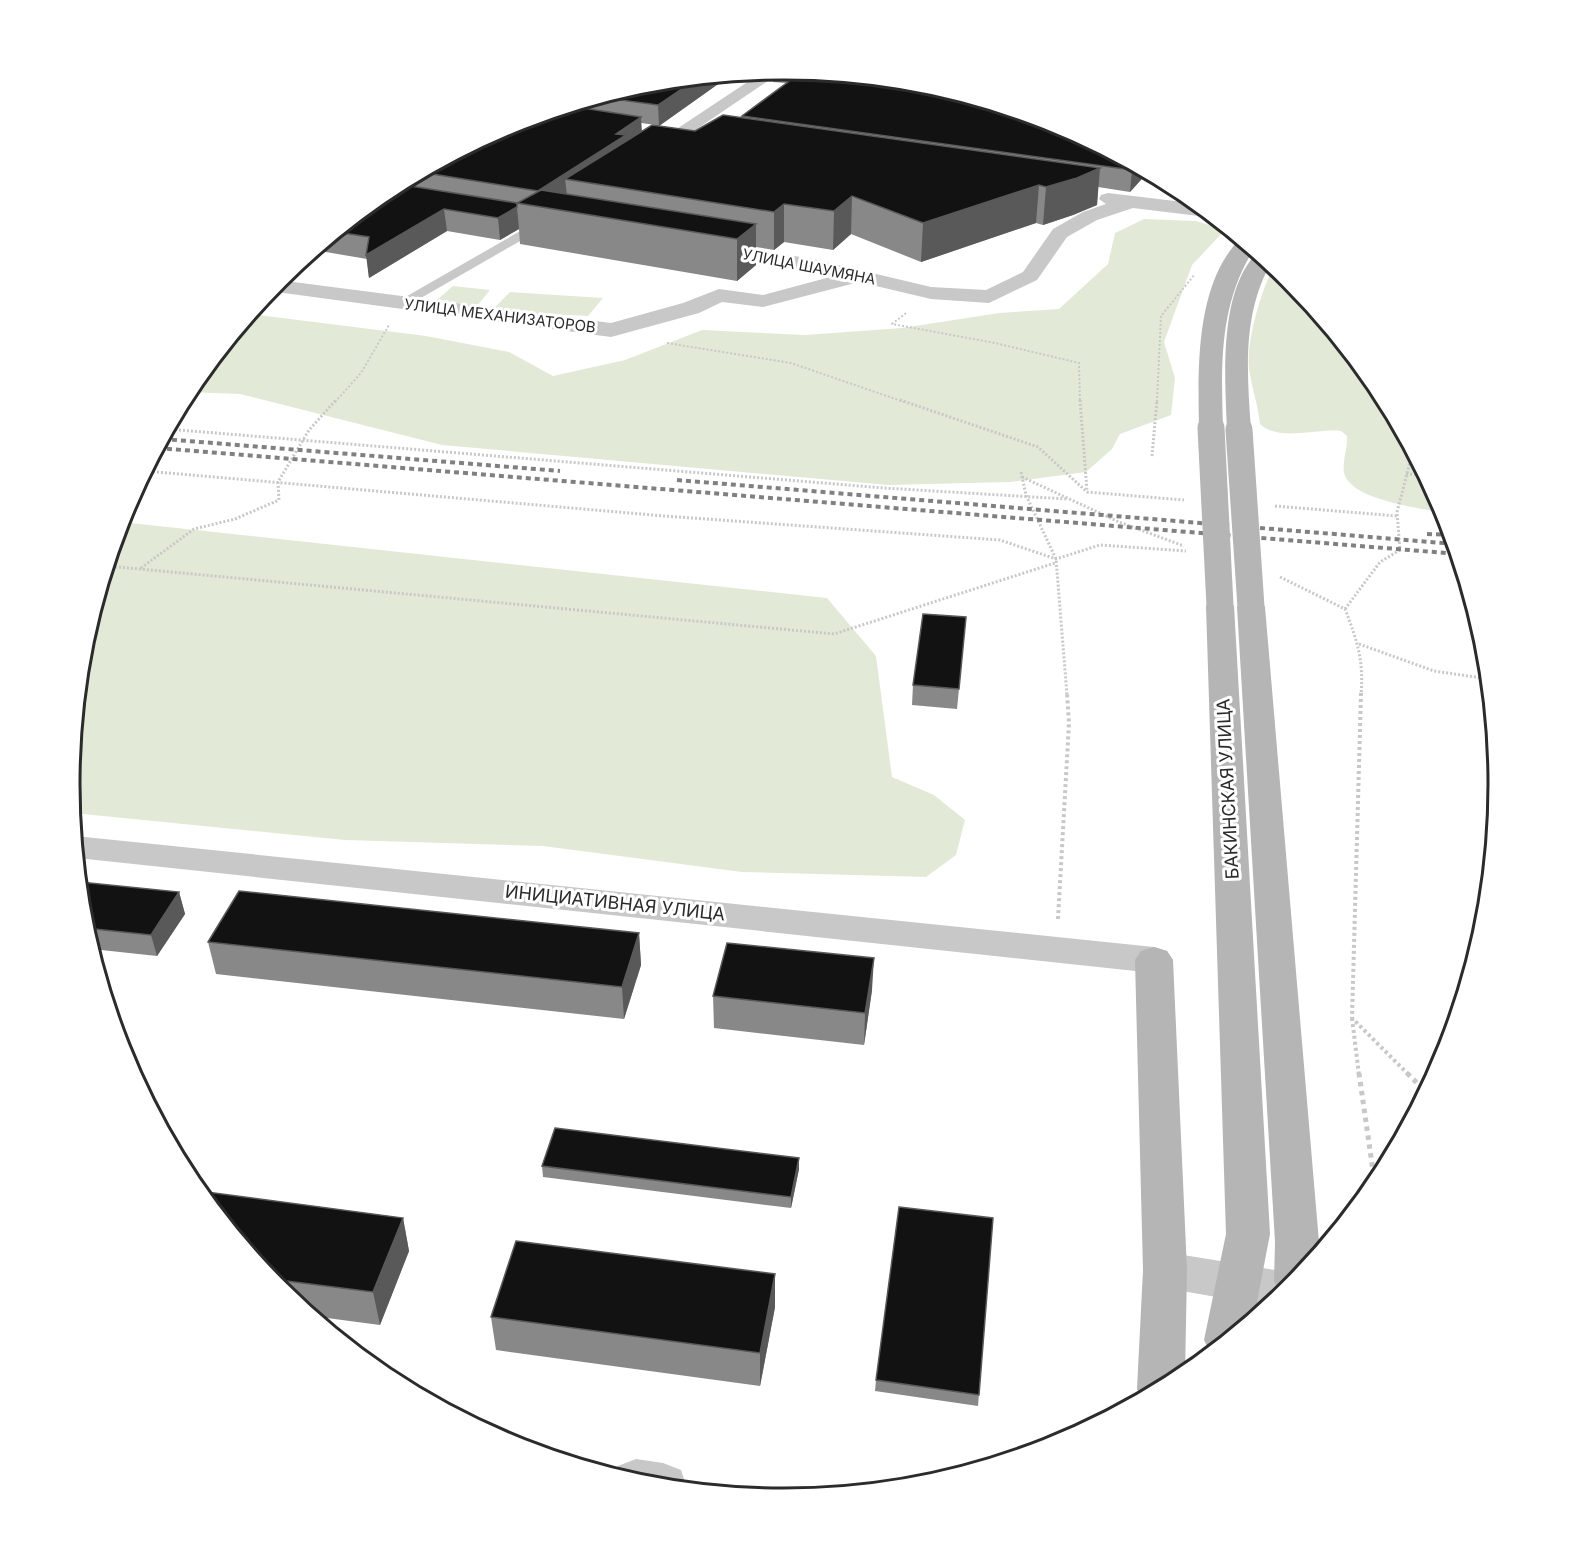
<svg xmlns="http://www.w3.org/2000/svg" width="1569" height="1567" font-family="Inter,sans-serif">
<rect width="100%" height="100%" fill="#fff"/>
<g fill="#e2ead7">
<path d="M1144 219 1196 221 1225 230 1192 265 1164 342 1175 378 1171 415 1120 434 1112 449 1086 472 1010 482 888 485 442 445 240 394 188 392 250 314 426 336 509 352 553 376 625 360 702 330 805 335 902 328 999 313 1059 309 1108 264 1115 233Z"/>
<path d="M1274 266 1290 279 1379 387 1446 513C1423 509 1350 500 1344 473 1342 462 1348 447 1347 436L1341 431C1317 428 1278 442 1260 424 1258 405 1252 388 1249 369 1246 341 1261 291 1274 266Z"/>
<path d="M453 286 490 290 477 306 437 300Z"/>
<path d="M510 292 603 298 588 316 491 311Z"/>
<path d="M121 522 827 598 876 656 892 777 934 795 965 820 956 855 926 877 742 872 543 846 345 840 73 813 70 783 84 644Z"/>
</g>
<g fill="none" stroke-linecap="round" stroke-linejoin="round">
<g stroke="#c8c8c8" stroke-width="2" stroke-dasharray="2 2" stroke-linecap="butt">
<path d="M906 313 892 324 995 343 1079 363 1080 402"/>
<path d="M667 343 791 363 904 402"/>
<path d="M335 402 361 373 389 325"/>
<path d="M1157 402 1161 316 1195 274"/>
</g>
<g stroke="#c8c8c8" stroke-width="3" stroke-dasharray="2 2" stroke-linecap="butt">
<path d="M900 400 1038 447 1087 492 1184 500"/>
<path d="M1080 400 1087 491"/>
<path d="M167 429 884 488 1067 499"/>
<path d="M1152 456 1157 400"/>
<path d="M145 471 664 516 1000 540 1056 559 1100 545 1186 551"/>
<path d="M1021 472 1026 495 1056 559 1067 695"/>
<path d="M1406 474 1426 475"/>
<path d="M1022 477 1119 522 1184 546"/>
<path d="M1275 506 1397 516"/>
<path d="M107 566 834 634 1055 563"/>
<path d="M141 568 194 529 235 519 279 500 278 482 309 430 336 400"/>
<path d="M1280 577 1345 609C1357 640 1364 661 1361 695"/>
<path d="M1345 609 1380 562 1400 550 1397 512 1413 451"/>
<path d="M1359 644 1434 671 1489 679"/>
</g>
<g stroke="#c8c8c8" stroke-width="4" stroke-dasharray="3 3" stroke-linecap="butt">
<path d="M1361 693 1352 1018 1409 1075"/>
<path d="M1058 919 1069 723 1067 693"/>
<path d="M1352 1018 1359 1075"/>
</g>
<g stroke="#c8c8c8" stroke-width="5" stroke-dasharray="4.5 4.5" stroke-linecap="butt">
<path d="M1359 1073 1375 1185"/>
<path d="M1407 1073 1426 1092"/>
</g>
<path fill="#c8c8c8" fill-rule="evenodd" d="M543 218 550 222 548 225 407 306H397L395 303Z"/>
<g fill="#c8c8c8" fill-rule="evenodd">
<path d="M784 70 654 158H642L639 154 764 71Z"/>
<path d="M1108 193 1200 204 1213 215 1207 217 1133 208 1097 220 1067 237 1037 280 989 303 931 299 859 282 763 307 722 302 699 313 611 337 269 291 278 280 611 323 683 303 719 289 763 295 834 276 704 253 701 249 704 245 711 243 813 259 931 287 986 290 1023 272 1053 229 1083 212 1106 204 1099 199 1101 195Z"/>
<path d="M75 836 1154 947 1167 951 1173 960 1167 969 1154 973 77 858Z"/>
<path d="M1165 1252 1287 1272 1300 1277 1289 1289 1268 1306 1165 1288 1149 1283 1143 1270 1149 1257Z"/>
<path d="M636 1459 663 1463 681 1470 687 1488 645 1484 614 1475 618 1466Z"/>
</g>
<g fill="#b5b5b5" fill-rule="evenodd">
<path d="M1241 238 1254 249C1219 304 1221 365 1223 428L1220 433 1211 435 1202 433 1199 428C1198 369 1195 283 1241 238Z"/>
<path d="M1258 252 1271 263C1242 314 1247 373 1251 430L1248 435 1239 437 1230 435 1227 430C1225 379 1218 290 1258 252Z"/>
<path d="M1220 597 1230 600 1234 606 1270 1234 1254 1318 1211 1354 1204 1340 1226 1234 1206 606 1210 600Z"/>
<path d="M1251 598 1261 601 1265 607 1319 1242V1253L1282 1295 1274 1281 1275 1242 1237 607 1241 601Z"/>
<path d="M1154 947 1167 951 1173 960 1187 1270 1185 1375 1142 1399 1137 1389 1143 1270 1135 960 1141 951Z"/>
</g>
<g stroke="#808080" stroke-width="4" stroke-dasharray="5 4" stroke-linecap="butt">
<path d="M163 439 560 471"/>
<path d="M158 448 1458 554"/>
<path d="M677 480 1455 544"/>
<path d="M1427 534 1452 535"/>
</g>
<g stroke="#b5b5b5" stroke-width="27">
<path d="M1211 428 1220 606"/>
<path d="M1239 430 1251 607"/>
</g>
</g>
<g fill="#888" fill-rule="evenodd">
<path d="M785 69 924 83 1148 172 1130 192 1098 187 1097 205 1073 215 1043 225 1036 223 921 262 851 234 833 250 784 242 774 250 756 247V265L737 281 520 244 519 229 500 240 447 231 369 278 367 259 314 250 388 189 511 123 645 83 758 72 747 79 728 77 659 126 695 131 742 117V116L786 83 773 82V70ZM641 123 656 125 642 132Z"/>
<path d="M966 617 957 709 912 705 913 685Z"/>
<path d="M179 892 185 914 157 956 92 949 84 923Z"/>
<path d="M639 933 641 965 624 1019 216 974 208 942Z"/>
<path d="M872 990 864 1045 714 1028 713 996Z"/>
<path d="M799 1158V1169L791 1208 543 1177 542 1166Z"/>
<path d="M199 1191 403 1218 409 1251 380 1325 312 1316 279 1288Z"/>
<path d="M993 1218 978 1406 875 1391 876 1380Z"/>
<path d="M775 1307 760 1386 496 1350 491 1317Z"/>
</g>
<g fill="#595959">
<path d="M758 72 747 79V73Z"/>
<path d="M728 75V77L659 126 658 105 699 77Z"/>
<path d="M641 117 642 137 565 179 567 195 538 191Z"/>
<path d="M1137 165 1148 172 1130 192 1132 170Z"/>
<path d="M1100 168 1097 205 1073 215 1043 225 1046 187Z"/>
<path d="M1039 185 1036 223 921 262 923 223Z"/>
<path d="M852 196 851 234 833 250 834 211Z"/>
<path d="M784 204V242L774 250V212Z"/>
<path d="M517 207 519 229 500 240 498 218Z"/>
<path d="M444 209 447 231 369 278 366 255Z"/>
<path d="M756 224V265L737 281V239Z"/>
<path d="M179 892 185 914 157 956 151 935Z"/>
<path d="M639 933 641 965 624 1019 622 987Z"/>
<path d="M874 958 872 990 864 1045 865 1013Z"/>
<path d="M799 1158V1169L791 1208V1197Z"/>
<path d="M403 1218 409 1251 380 1325 373 1292Z"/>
<path d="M775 1274V1307L760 1386V1353Z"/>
</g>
<g fill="#121212" stroke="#595959" stroke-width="1.5">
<path d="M803 71 924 83 1058 124 1137 165 1132 170 742 116Z"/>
<path d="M699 77 658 105 598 97 645 83Z"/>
<path d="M570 106 641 117 616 134 626 135 538 191 420 172 511 123Z"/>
<path d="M723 115 1100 168 1077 178 1046 187 1039 185 923 223 852 196 834 211 784 204 774 212 565 179 652 125 695 131Z"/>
<path d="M398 184 517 203V207L498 218 444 209 366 255 369 237 336 232 388 189Z"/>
<path d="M541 190 756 224 737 239 517 203Z"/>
<path d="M923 614 966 617 959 689 913 685Z"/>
<path d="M80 882 179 892 151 935 85 928 84 923Z"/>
<path d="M239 891 639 933 622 987 208 942Z"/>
<path d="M727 943 874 958 865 1013 713 996Z"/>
<path d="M555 1128 799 1158 791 1197 542 1166Z"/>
<path d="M199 1191 403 1218 373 1292 271 1279Z"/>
<path d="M899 1207 993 1218 979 1395 876 1380Z"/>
<path d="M516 1241 775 1274 760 1353 491 1317Z"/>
</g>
<g text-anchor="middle" stroke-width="6" stroke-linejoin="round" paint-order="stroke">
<g font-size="15" fill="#2b2b2b" stroke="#fff">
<text transform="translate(809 267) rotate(11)" y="5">УЛИЦА ШАУМЯНА</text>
<text transform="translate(500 316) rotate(7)" y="5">УЛИЦА МЕХАНИЗАТОРОВ</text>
</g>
<g font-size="18" fill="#2b2b2b" stroke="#fff">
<text transform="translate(1228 789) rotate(-93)" y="6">БАКИНСКАЯ УЛИЦА</text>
<text transform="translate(615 903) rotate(6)" y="6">ИНИЦИАТИВНАЯ УЛИЦА</text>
</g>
</g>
<path d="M0 0H1569V1567H0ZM80 784a704 704 0 1 1 1408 0a704 704 0 1 1-1408 0Z" fill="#fff" fill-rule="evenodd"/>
<path fill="none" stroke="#2b2b2b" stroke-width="3" d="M80 784a704 704 0 1 1 1408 0a704 704 0 1 1-1408 0Z"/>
</svg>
